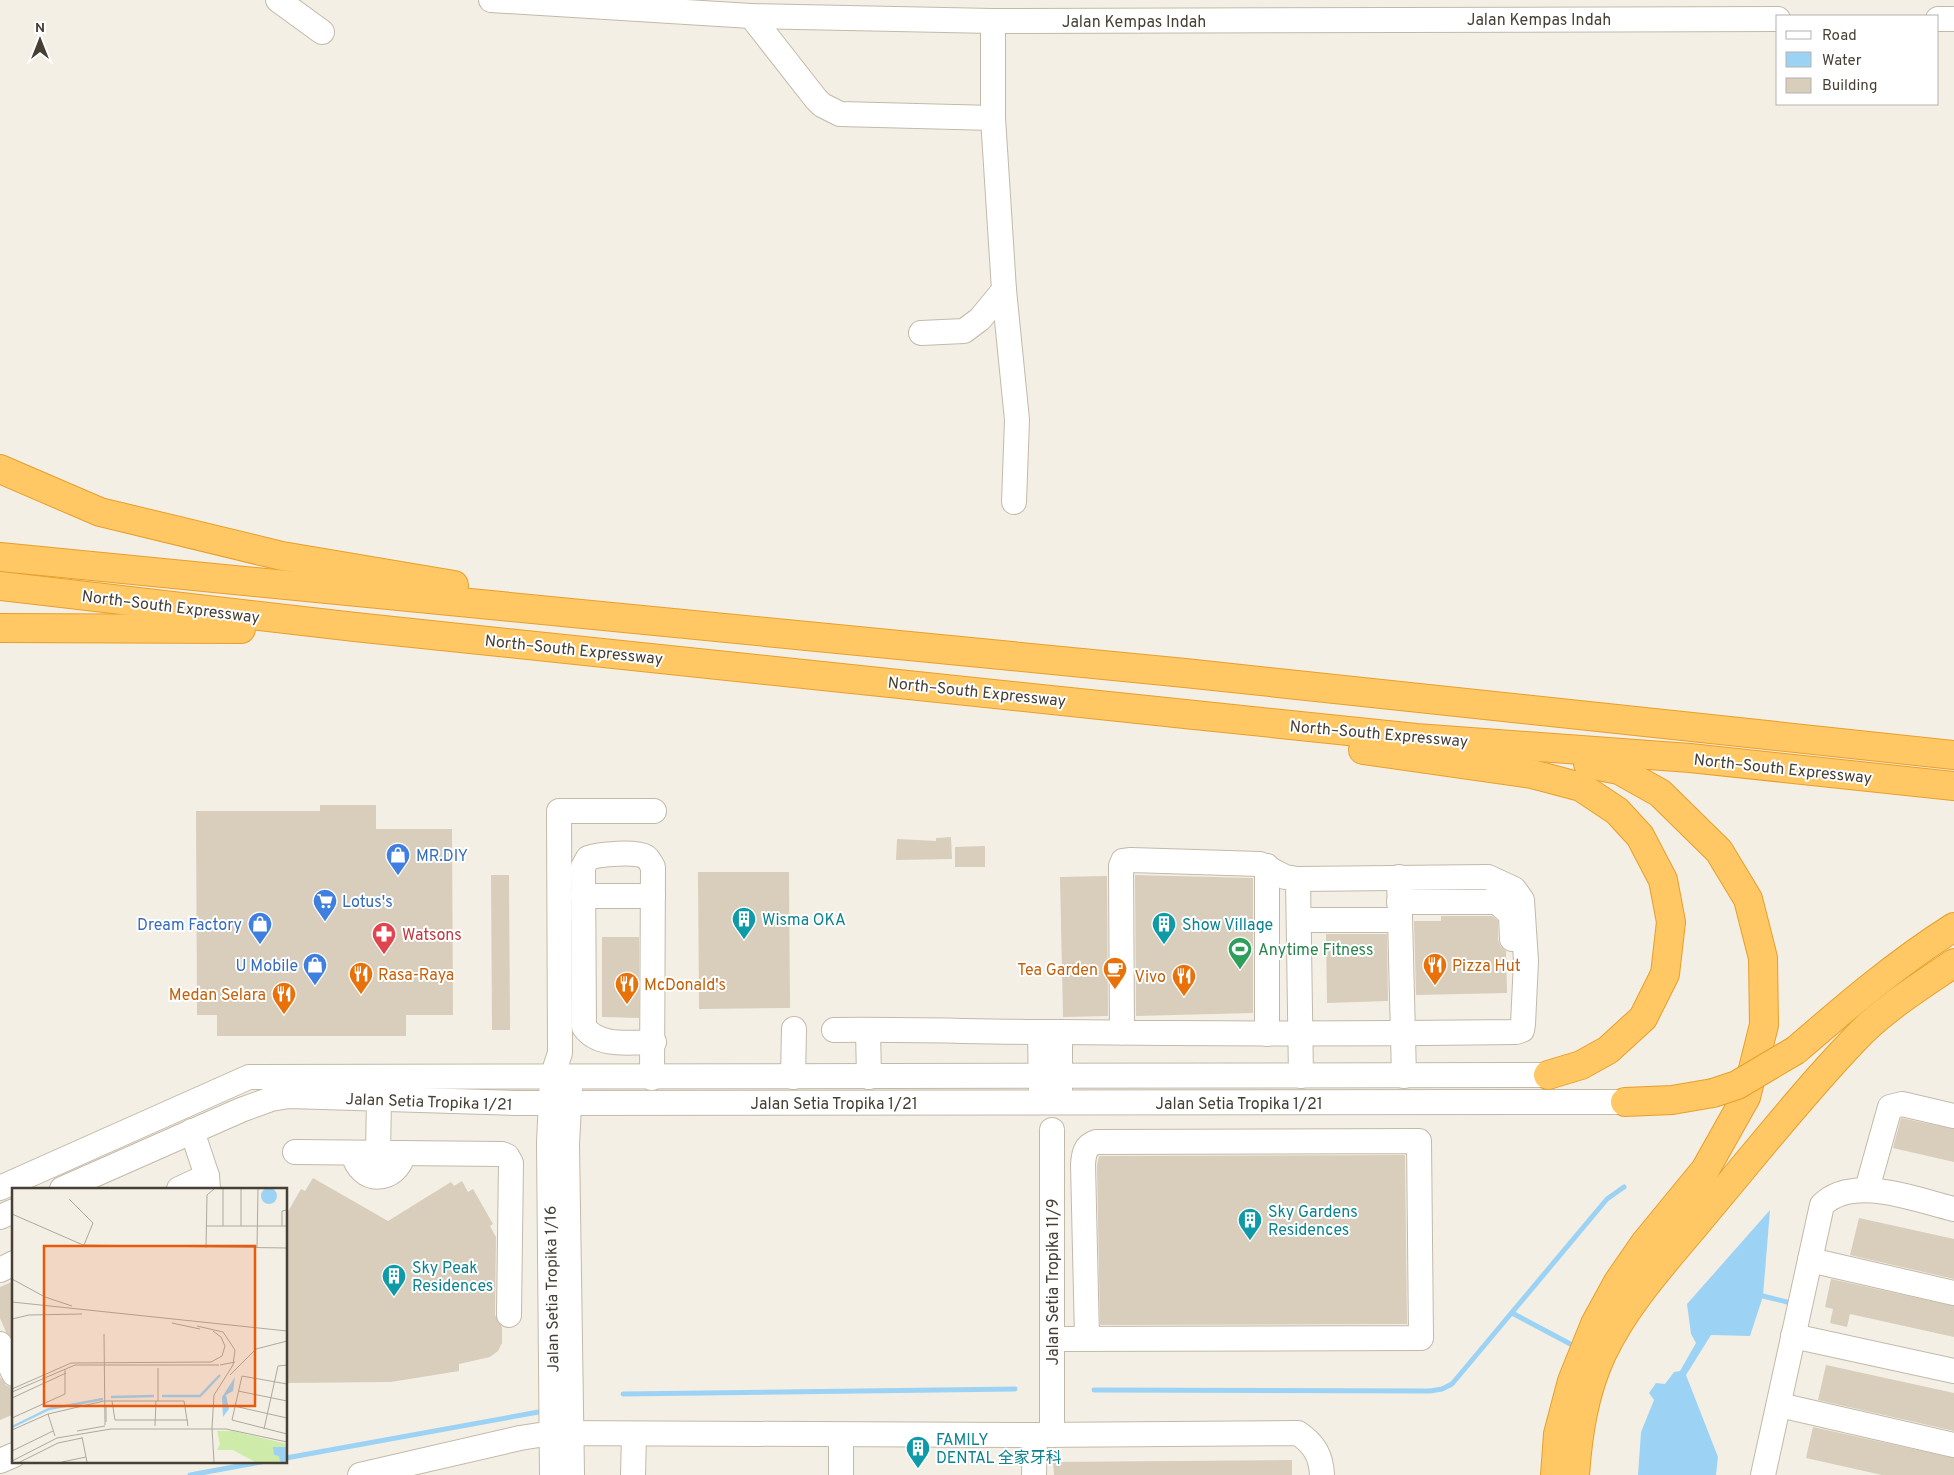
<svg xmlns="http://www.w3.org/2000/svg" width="1954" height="1475" font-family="Overpass,'Noto Sans SC',sans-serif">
<rect width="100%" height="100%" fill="#f4efe4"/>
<path fill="#9cd3f5" d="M1770 1210 1763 1296 1750 1336 1711 1335 1686 1375 1718 1457 1716 1475H1638L1641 1432 1654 1400 1649 1393 1656 1383 1665 1384 1674 1372 1680 1371 1696 1343 1691 1334 1687 1304Z"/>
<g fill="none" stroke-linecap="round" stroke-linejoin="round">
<g stroke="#9cd3f5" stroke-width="5">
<path d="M1763 1296 1791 1303"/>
<path d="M1512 1313 1576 1347"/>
<path d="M1094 1390 1430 1391 1442 1389 1452 1384 1607 1199 1624 1187"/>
<path d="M623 1394 1015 1389"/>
<path d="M286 1458 544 1411"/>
<path d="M190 1475 266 1461"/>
</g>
</g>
<g fill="#d9cdbc">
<path d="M320 805H376V829H452L453 1015H406V1036H217V1015H197L196 811H320Z"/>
<path d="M951 837 952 859 896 860 897 839 936 841V838Z"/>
<path d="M985 846V867H955V847Z"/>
<path d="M698 872H789L790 1008 699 1009Z"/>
<path d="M491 875H509L510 1030H492Z"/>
<path d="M1135 875 1253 878V1013L1136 1016Z"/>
<path d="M1107 876 1108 1016 1063 1017 1060 877Z"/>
<path d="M1441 916H1492L1498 921V940L1501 947 1506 951 1507 993 1416 995 1414 921H1441Z"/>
<path d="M1326 934H1387L1388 1001 1327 1003Z"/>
<path d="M602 937H639V1018L602 1017Z"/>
<path d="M1901 1118 1954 1129V1162L1893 1148Z"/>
<path d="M1405 1155 1407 1324 1100 1325 1097 1165 1099 1156Z"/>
<path d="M313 1178 388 1221 451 1182 454 1186 462 1181 468 1192 473 1189 493 1224 490 1226 496 1237 495 1315 502 1327V1343L498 1351 490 1357 459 1364V1371L391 1382 286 1383V1215L301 1189 305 1191Z"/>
<path d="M1859 1218 1954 1239V1279L1850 1255Z"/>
<path d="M1831 1279 1954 1306V1337L1850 1314 1847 1327 1830 1323 1833 1309 1825 1307Z"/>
<path d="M14 1281V1341L6 1332 0 1318V1287Z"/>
<path d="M1826 1365 1954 1393V1431L1818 1400Z"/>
<path d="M0 1377 6 1385 14 1389V1414L0 1420Z"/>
<path d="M1813 1427 1954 1458V1475H1882L1806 1458Z"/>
<path d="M1292 1460V1475H1054L1053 1462Z"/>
</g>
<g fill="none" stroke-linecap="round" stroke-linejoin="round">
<defs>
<g id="minor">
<path d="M278 0 322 32"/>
<path d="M491 0 751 16 993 21 1778 19"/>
<path d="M751 16 816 99 822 105 840 114 993 118V21"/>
<path d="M1938 19H1954"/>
<path d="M993 118 1004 290 1017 420 1014 502"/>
<path d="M921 333 964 331 980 319 1004 290"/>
<path d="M1399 877 1404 1076"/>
<path d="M1298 879 1301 1076"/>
<path d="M583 896H653"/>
<path d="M1399 902H1497L1511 915 1512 939"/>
<path d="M1299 920H1400"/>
<path d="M834 1030C909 1029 984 1032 1060 1032 1212 1034 1364 1034 1516 1032L1522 1030 1523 1024 1526 961 1522 900 1514 889 1488 877 1298 879 1285 877 1260 864 1131 860 1123 861 1121 866 1122 1033"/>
<path d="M868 1030 869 1077"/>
<path d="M1040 1032 1041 1092"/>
<path d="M1060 1032V1091"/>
<path d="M1267 1034V866"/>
<path d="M793 1077 794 1029"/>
<path d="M652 1078 653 867C651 864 649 859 646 857 636 851 599 854 588 858L583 867 584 1027C599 1048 631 1042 654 1042"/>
<path d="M570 1088 567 1144 572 1475"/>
<path d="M192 1131 207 1176 208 1189"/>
<path d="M295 1152 502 1154 507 1156 511 1163 509 1315"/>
<path d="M353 1153C360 1185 396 1184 404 1153"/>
<path d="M378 1153 379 1099"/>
<path d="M0 1188 249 1077 1548 1075"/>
<path d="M62 1189 241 1110 271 1099 289 1096 515 1103 1625 1102"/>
<path d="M179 1189 207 1176"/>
<path d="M1867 1189 1890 1107 1902 1104 1954 1116"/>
<path d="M0 1217 14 1211"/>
<path d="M1810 1260 1954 1293"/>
<path d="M0 1270 14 1263"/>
<path d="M1793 1336 1954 1371"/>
<path d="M1052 1339 1421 1338 1419 1141 1096 1142C1085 1146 1084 1153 1083 1164L1087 1338"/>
<path d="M0 1344 14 1374"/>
<path d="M1779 1405 1954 1445"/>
<path d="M1052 1435V1130"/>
<path d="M0 1461 14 1455"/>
<path d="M360 1475 520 1438 552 1433 1035 1435 1298 1433C1314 1444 1321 1455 1322 1475"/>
<path d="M552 1475 549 1143 552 1077 560 1053 559 811H654"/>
<path d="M633 1475 634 1435"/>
<path d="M841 1475V1435"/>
<path d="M1034 1475 1035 1435"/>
<path d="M1763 1475 1822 1205C1853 1174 1916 1200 1954 1209"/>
</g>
<g id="highway">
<path d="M0 469 100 512 282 556 454 585"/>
<path d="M0 557 1185 673 1954 755"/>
<path d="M0 586 355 627 1185 714 1416 738 1690 758 1954 786"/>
<path d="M0 628 241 629"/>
<path d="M1363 750 1532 774 1581 787 1617 811 1640 836 1663 880 1671 922 1665 974 1643 1018 1608 1050 1581 1065 1548 1075"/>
<path d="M1796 1050C1847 1006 1897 963 1954 927"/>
<path d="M1625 1102 1672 1100 1713 1093"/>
<path d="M1555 1475 1558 1434 1572 1381 1595 1324 1618 1282 1645 1243 1705 1170 1746 1097 1764 1025 1763 958 1748 899 1719 851 1660 793 1619 770 1588 764"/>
<path d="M1575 1475C1578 1433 1584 1393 1602 1354 1627 1301 1670 1256 1707 1211 1756 1153 1803 1093 1855 1039 1883 1009 1921 986 1954 963"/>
</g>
</defs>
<use href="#minor" stroke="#c3b9a9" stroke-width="26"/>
<use href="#highway" stroke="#e89e2a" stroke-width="30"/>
<use href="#minor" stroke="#fff" stroke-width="24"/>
<use href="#highway" stroke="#ffc864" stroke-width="28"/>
<defs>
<path id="highway-bridge" d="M1713 1093 1737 1085 1796 1050"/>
</defs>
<use href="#highway-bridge" stroke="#e89e2a" stroke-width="30" stroke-linecap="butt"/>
<use href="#highway-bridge" stroke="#ffc864" stroke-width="28"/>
</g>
<defs>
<symbol id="shop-pin" viewBox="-11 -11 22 30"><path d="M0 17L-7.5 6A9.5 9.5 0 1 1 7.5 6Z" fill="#3f7fe0" stroke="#fff"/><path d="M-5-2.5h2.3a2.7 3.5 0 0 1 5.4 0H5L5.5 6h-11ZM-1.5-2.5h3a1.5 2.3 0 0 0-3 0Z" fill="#fff"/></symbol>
<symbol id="supermarket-pin" viewBox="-11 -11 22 30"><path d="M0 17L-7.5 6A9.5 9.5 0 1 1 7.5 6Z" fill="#3f7fe0" stroke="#fff"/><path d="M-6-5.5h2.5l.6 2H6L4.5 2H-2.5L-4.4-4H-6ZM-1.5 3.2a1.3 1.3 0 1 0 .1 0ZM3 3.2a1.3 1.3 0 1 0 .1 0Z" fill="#fff"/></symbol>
<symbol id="building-pin" viewBox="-11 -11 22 30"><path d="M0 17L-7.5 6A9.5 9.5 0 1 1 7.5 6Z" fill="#0f9aa8" stroke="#fff"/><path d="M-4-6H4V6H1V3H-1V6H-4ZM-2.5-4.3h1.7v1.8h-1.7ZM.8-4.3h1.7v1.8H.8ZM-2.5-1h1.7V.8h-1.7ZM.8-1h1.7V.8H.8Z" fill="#fff"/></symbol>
<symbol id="pharmacy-pin" viewBox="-11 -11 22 30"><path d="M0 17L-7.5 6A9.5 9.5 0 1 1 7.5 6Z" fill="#e0444e" stroke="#fff"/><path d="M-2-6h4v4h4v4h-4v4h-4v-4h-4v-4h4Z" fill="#fff"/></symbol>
<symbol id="stadium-pin" viewBox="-11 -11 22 30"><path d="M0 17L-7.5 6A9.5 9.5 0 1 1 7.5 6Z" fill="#2e9e5b" stroke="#fff"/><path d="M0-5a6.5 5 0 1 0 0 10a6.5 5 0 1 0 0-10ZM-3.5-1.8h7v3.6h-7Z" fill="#fff"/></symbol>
<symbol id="restaurant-pin" viewBox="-11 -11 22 30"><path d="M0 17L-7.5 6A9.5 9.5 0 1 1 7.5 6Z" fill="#e8710a" stroke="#fff"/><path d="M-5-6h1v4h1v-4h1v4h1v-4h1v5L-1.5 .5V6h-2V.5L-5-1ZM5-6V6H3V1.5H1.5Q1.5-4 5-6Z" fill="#fff"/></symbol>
<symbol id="cafe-pin" viewBox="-11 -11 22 30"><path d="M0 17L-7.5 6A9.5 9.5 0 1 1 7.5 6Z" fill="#e8710a" stroke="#fff"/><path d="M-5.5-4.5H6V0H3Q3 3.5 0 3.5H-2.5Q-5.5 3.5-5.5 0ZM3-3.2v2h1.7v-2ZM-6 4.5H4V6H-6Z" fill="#fff"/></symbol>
</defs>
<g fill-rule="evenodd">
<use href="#shop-pin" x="384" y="841" width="28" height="38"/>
<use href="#supermarket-pin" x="311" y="887" width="28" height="38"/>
<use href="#building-pin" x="730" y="905" width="28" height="38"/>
<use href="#shop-pin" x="246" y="910" width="28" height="38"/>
<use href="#building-pin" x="1150" y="910" width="28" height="38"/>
<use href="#pharmacy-pin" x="370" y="920" width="28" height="38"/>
<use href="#stadium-pin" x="1226" y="935" width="28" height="38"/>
<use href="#shop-pin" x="301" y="951" width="28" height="38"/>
<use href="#restaurant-pin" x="1421" y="951" width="28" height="38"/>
<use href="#cafe-pin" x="1101" y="955" width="28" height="38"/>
<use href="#restaurant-pin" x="347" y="960" width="28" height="38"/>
<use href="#restaurant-pin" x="1170" y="962" width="28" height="38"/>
<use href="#restaurant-pin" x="613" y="970" width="28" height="38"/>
<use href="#restaurant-pin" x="270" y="980" width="28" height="38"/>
<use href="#building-pin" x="1236" y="1206" width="28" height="38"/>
<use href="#building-pin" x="380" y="1262" width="28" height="38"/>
<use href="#building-pin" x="904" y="1434" width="28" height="38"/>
</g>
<g text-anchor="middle" stroke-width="4" stroke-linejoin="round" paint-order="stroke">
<g font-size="16" fill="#463f34" stroke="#fff">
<text x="1539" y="25">Jalan Kempas Indah</text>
<text x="1134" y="27">Jalan Kempas Indah</text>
<text transform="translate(171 606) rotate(7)" y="6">North–South Expressway</text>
<text transform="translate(574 649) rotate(6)" y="6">North–South Expressway</text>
<text transform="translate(977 691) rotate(6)" y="6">North–South Expressway</text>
<text transform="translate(1379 733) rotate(5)" y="6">North–South Expressway</text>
<text transform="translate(1783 768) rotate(6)" y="6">North–South Expressway</text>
<text transform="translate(429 1101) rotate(2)" y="6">Jalan Setia Tropika 1/21</text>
<text x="834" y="1109">Jalan Setia Tropika 1/21</text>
<text x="1239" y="1109">Jalan Setia Tropika 1/21</text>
<text transform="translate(1052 1282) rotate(-90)" y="6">Jalan Setia Tropika 11/9</text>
<text transform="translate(551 1289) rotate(-91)" y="6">Jalan Setia Tropika 1/16</text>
</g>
<g font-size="16" fill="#366cbe" stroke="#fff" text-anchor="start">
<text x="416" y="861">MR.DIY</text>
<text x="342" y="907">Lotus's</text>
<text x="242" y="930" text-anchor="end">Dream Factory</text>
<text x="298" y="971" text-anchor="end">U Mobile</text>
</g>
<g font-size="16" fill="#0d838f" stroke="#fff" text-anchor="start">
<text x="762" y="925">Wisma OKA</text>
<text x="1182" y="930">Show Village</text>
<text x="1268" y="1217">Sky Gardens<tspan x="1268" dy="18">Residences</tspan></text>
<text x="412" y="1273">Sky Peak<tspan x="412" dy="18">Residences</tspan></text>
<text x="936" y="1445">FAMILY<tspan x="936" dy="18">DENTAL 全家牙科</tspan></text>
</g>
<g font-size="16" fill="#be3a42" stroke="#fff" text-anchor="start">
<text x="402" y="940">Watsons</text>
</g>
<g font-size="16" fill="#27864d" stroke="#fff" text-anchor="start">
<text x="1258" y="955">Anytime Fitness</text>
</g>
<g font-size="16" fill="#c56008" stroke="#fff" text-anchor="start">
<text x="1452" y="971">Pizza Hut</text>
<text x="1098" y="975" text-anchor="end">Tea Garden</text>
<text x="378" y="980">Rasa-Raya</text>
<text x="1166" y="982" text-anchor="end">Vivo</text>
<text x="644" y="990">McDonald's</text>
<text x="266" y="1000" text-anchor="end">Medan Selara</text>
</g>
</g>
<g transform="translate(12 1188)">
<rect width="275" height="275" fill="#f4efe4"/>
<path d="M205 243H221L275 256V274H243L221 262H205L208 256Z" fill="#cfebaa"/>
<path d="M249 8a8 8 0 1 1 16 0a8 8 0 1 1-16 0ZM223 189 221 203 214 207 217 221 211 229 210 209ZM261 259H275V274H268L267 268 262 267Z" fill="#9cd3f5"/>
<path fill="none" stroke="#9cd3f5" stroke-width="2.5" d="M150 208H188L208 187M99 209 142 208M0 239 37 221 91 211"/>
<path fill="none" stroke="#aea99e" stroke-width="1" d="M211 1V38M57 11 81 35 72 57M0 26 71 57 275 60M194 38H275M229 38V1M270 38V23L275 22M194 60 195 7 202 1M245 60 246 1M0 91 33 109 60 118M0 114 275 143M0 131 17 127 70 126M160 135 188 141M185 138 211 144 223 162 221 177 202 207 200 240M92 146 93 237M199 174 210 168 213 158 209 149 201 143M208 177 223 174M218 187 244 161 275 153M275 196 230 188 220 232 275 246M0 201 59 175 199 174M226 203 275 213M0 204 63 177H207M0 210 54 185M100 213 103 232H176M146 213V180M94 217V234M222 218 275 230M36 226 43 248M0 230 53 206V181M143 238 144 213M200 240 202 274M252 241 266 178 275 177M0 242 36 226 92 213H172L176 238M65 243 93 238M70 249 75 274M0 263 41 243M0 273 45 250 99 241H214L275 254M8 274 46 255 70 250M50 274 74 269"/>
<path fill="#e8590c" fill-opacity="0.15" stroke="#e8590c" stroke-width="2.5" d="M32 58H243V218H32Z"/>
<rect width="275" height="275" fill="none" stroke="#463f34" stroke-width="2.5"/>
</g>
<rect x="1776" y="15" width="162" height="90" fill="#ffffff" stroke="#b5b2ae"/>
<rect x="1786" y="31" width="25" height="8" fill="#ffffff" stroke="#b5b2ae"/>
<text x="1822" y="40" font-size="15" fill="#463f34">Road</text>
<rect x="1786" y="52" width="25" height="15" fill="#9cd3f5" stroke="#b5b2ae"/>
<text x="1822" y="65" font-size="15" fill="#463f34">Water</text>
<rect x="1786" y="78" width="25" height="15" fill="#d9cdbc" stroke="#b5b2ae"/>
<text x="1822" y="90" font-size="15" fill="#463f34">Building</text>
<g transform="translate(40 40)" stroke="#ffffff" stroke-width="4" paint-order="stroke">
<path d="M0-4L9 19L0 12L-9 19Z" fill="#463f34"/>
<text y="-8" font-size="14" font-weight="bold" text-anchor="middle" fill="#463f34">N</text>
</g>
</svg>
